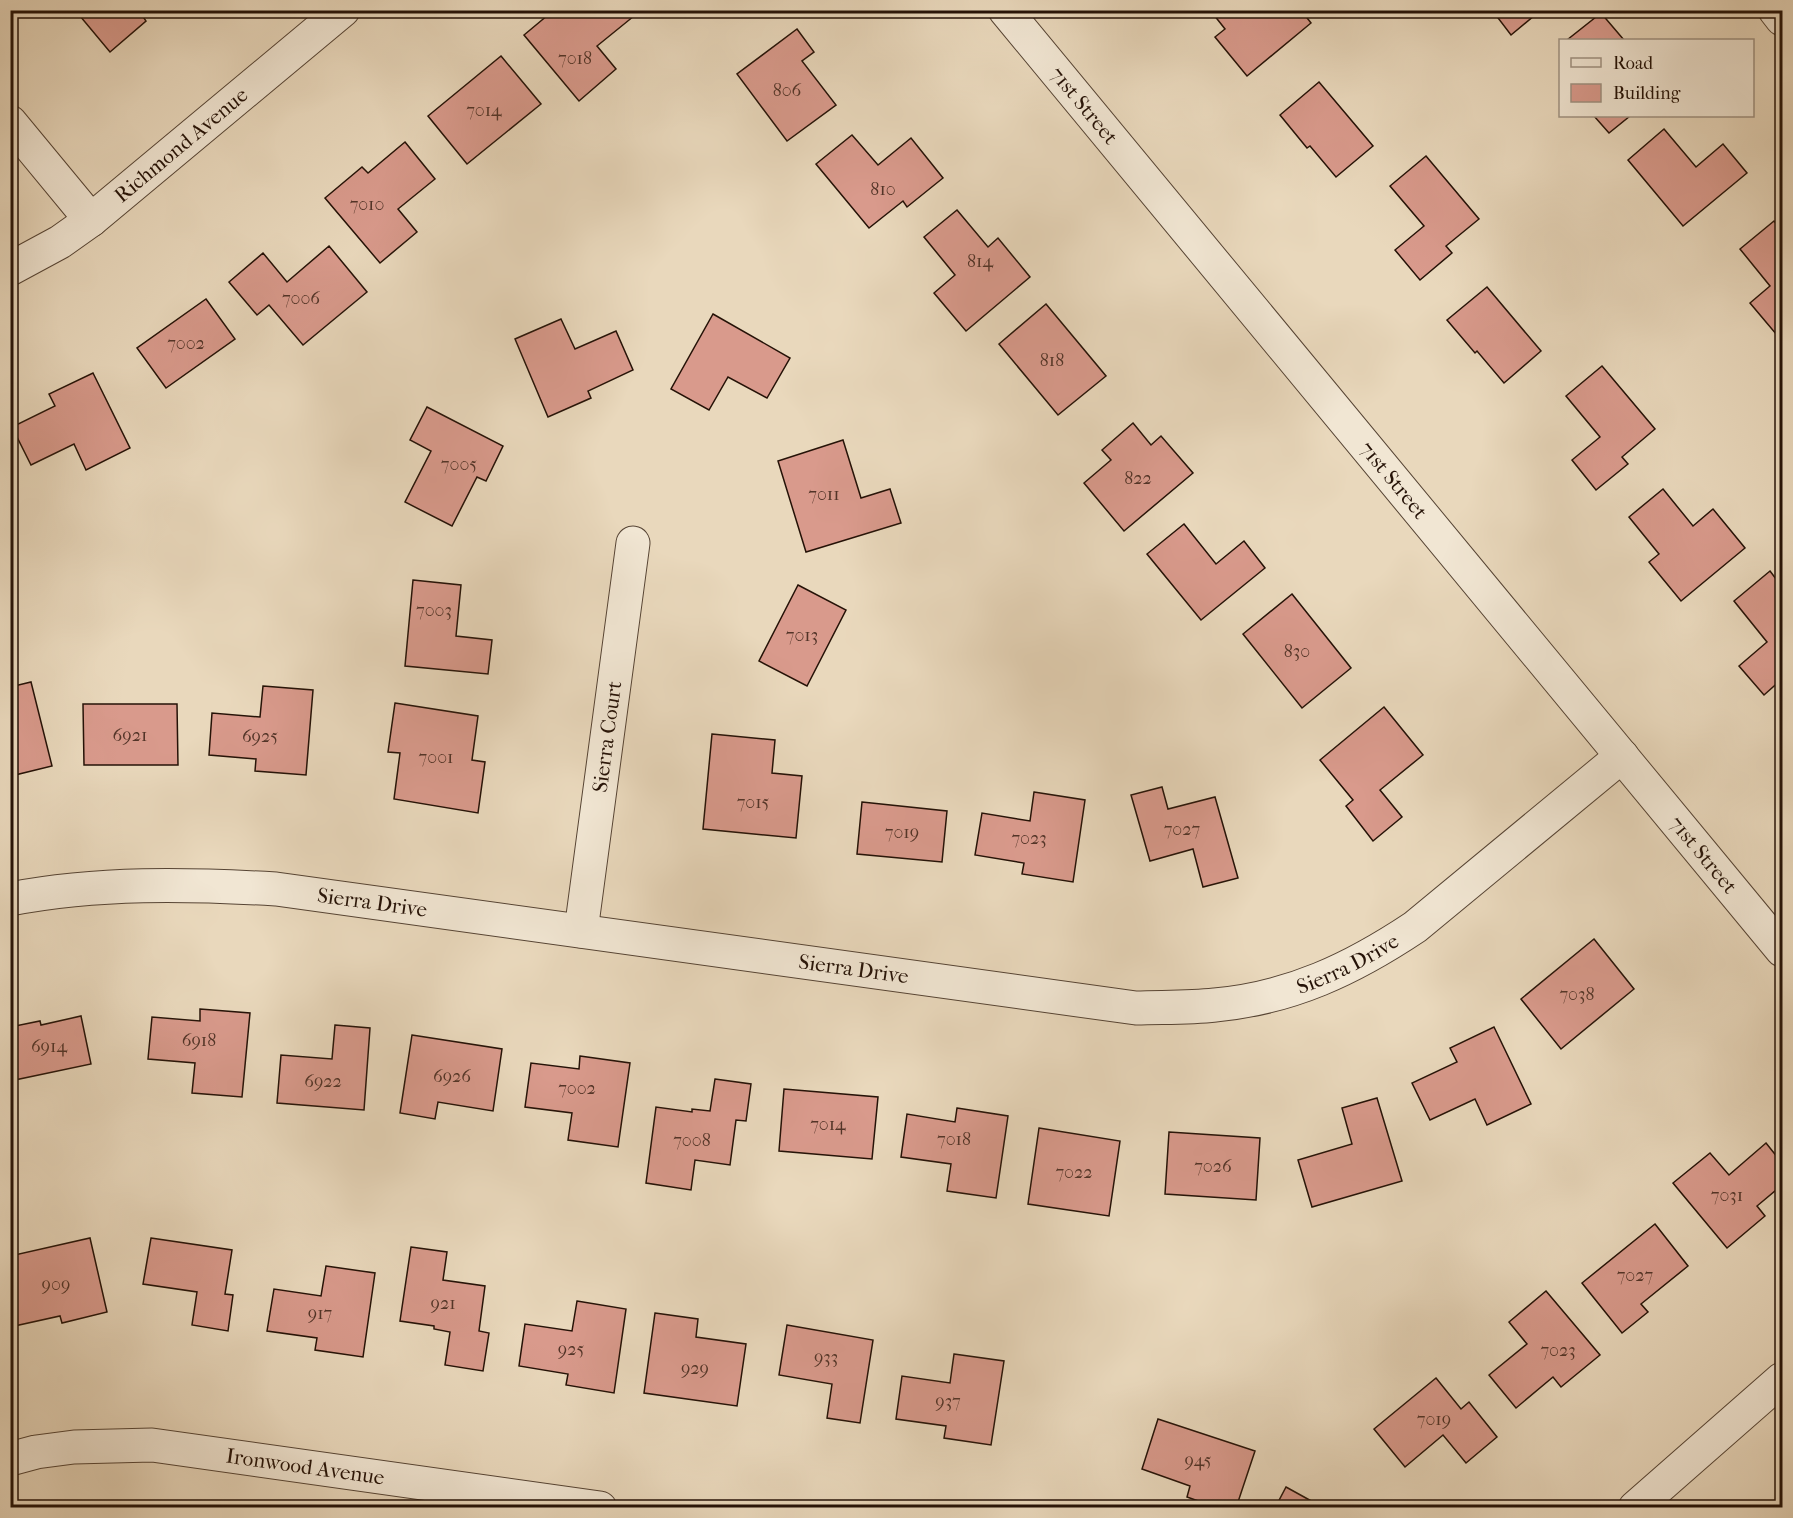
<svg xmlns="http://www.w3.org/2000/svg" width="1793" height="1518" font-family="'IM FELL French Canon',serif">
<rect width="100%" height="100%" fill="#e9d8bc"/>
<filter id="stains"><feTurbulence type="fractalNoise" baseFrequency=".00333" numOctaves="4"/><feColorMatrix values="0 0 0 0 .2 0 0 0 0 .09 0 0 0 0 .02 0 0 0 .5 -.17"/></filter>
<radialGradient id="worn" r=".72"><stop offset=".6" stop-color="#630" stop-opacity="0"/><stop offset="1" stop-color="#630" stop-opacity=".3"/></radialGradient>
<g fill="#d99a8c" stroke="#251207" stroke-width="1.5">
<path d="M75 10H147L142 15 146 21 110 52Z"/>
<path d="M554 10H629L634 16 597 46 616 69 579 101 524 35Z"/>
<path d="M1210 10H1301L1311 23 1247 76 1215 37 1225 29Z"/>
<path d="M1492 10H1541L1511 35Z"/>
<path d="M1601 13 1624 40H1567Z"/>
<path d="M797 29 814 52 802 61 836 105 787 141 737 74Z"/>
<path d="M501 56 541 104 467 164 428 116Z"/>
<path d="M1319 82 1373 146 1336 177 1310 146 1307 148 1280 115Z"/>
<path d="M1594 116H1630L1609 133Z"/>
<path d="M1664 129 1696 167 1723 144 1747 173 1683 226 1628 160Z"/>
<path d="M852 135 878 165 911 138 943 178 907 207 903 201 869 228 816 164Z"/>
<path d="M405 142 435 179 398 209 417 232 380 263 325 198 362 167 368 173Z"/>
<path d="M1426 156 1479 219 1446 246 1452 253 1420 280 1395 250 1424 226 1390 186Z"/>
<path d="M957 210 988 247 998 238 1030 277 966 331 934 293 955 275 924 237Z"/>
<path d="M1774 221 1782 231V341L1750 303 1770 286 1740 249Z"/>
<path d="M329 246 367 292 303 345 269 305 257 315 229 282 263 253 287 282Z"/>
<path d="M1487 287 1541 351 1504 383 1477 351 1475 353 1447 320Z"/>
<path d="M206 299 235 339 166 388 137 348Z"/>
<path d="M1046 304 1106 376 1058 415 999 344Z"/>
<path d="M713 314 790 358 767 398 728 377 709 410 671 389Z"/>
<path d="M561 319 575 349 616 331 633 370 588 391 591 398 548 417 515 339Z"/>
<path d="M1602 366 1655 429 1622 457 1628 464 1596 490 1572 460 1600 437 1566 396Z"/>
<path d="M93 373 130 448 86 470 74 444 31 465 12 427 55 406 49 394Z"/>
<path d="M427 407 503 446 486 481 477 477 452 526 405 502 431 451 410 440Z"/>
<path d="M1133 423 1151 445 1161 436 1193 473 1124 531 1084 483 1111 460 1102 450Z"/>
<path d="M843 440 861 498 890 489 901 523 806 552 778 461Z"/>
<path d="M1663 489 1693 526 1713 509 1745 548 1681 601 1649 562 1659 554 1629 517Z"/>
<path d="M1184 524 1216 564 1244 541 1265 568 1201 620 1147 554Z"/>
<path d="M1770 571 1782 587V679L1764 695 1739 666 1767 642 1734 601Z"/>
<path d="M413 580 461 585 456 636 492 640 488 674 405 666Z"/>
<path d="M798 585 846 610 807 686 759 661Z"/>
<path d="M1292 594 1351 668 1302 708 1243 634Z"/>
<path d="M31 682 52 766 15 775 10 755V687Z"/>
<path d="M263 686 313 690 306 775 255 771 256 759 209 755 212 713 260 717Z"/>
<path d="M395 703 478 716 472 760 485 762 478 813 394 799 400 753 388 752Z"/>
<path d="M83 704H177L178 765H84Z"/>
<path d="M1384 707 1423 755 1380 790 1402 817 1373 841 1346 806 1353 800 1320 760Z"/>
<path d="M712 734 775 740 772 773 802 776 796 838 703 829Z"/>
<path d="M1162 787 1168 809 1215 797 1238 878 1203 887 1193 849 1150 861 1131 795Z"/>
<path d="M1034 792 1085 800 1073 882 1022 874 1024 863 975 855 982 813 1030 821Z"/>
<path d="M862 802 947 811 942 862 857 854Z"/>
<path d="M1594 939 1634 989 1561 1049 1521 999Z"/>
<path d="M200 1009 250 1013 242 1097 192 1093 195 1063 148 1059 152 1017 200 1021Z"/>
<path d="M81 1016 91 1064 10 1081V1027L40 1021 41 1025Z"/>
<path d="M335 1025 370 1028 364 1110 277 1103 281 1055 332 1059Z"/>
<path d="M1494 1027 1531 1104 1487 1125 1475 1099 1430 1120 1412 1083 1457 1062 1450 1048Z"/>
<path d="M412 1035 502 1049 493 1111 438 1102 435 1119 400 1113Z"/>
<path d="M580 1056 630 1063 618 1147 568 1140 572 1113 525 1107 531 1063 579 1069Z"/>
<path d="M715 1079 751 1084 746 1121 736 1120 730 1165 695 1160 691 1190 646 1183 656 1107 692 1112V1109L710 1111Z"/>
<path d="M784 1089 878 1097 872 1159 779 1151Z"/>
<path d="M1377 1098 1402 1181 1312 1207 1298 1160 1352 1144 1342 1108Z"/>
<path d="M957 1108 1008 1116 996 1198 947 1191 951 1164 901 1157 907 1114 955 1122Z"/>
<path d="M1039 1128 1120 1141 1109 1216 1028 1204Z"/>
<path d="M1169 1132 1260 1138 1256 1200 1165 1194Z"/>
<path d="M1766 1143 1782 1163V1185L1757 1206 1765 1216 1727 1248 1673 1183 1710 1153 1729 1175Z"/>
<path d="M1655 1224 1688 1266 1641 1304 1648 1312 1622 1333 1582 1283Z"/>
<path d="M90 1238 107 1312 62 1323 60 1316 10 1327V1256Z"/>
<path d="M151 1238 232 1250 225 1294 233 1295 228 1331 192 1325 197 1292 143 1284Z"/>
<path d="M411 1247 447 1252 443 1280 485 1286 479 1331 489 1333 483 1371 445 1365 450 1332 434 1329V1326L400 1321Z"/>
<path d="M326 1266 375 1273 363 1357 315 1350 317 1338 267 1331 274 1289 321 1296Z"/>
<path d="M1546 1291 1600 1355 1561 1387 1553 1377 1516 1408 1489 1375 1527 1344 1509 1322Z"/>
<path d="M577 1301 626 1309 614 1393 566 1385 568 1374 519 1366 525 1324 572 1331Z"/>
<path d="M655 1313 698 1319 696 1337 746 1344 737 1406 644 1393Z"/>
<path d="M787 1325 873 1340 860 1423 827 1418 832 1384 779 1375Z"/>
<path d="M954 1354 1004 1361 991 1445 944 1438 946 1426 896 1419 902 1376 950 1383Z"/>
<path d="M1436 1378 1461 1409 1469 1402 1497 1437 1466 1463 1443 1435 1405 1467 1374 1429Z"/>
<path d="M1158 1419 1255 1451 1236 1508H1218L1187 1497 1190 1486 1142 1469Z"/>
<path d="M1286 1487 1324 1508H1275Z"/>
</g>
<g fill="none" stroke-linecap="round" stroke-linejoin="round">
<defs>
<g id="minor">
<path id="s1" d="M1005 10 1782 950"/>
<path d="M1775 10 1782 19"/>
<path d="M10 122 91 220"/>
<path id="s2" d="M10 269 60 242 91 220 343 10"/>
<path id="s3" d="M10 899C99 882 187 884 276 889L1136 1008C1162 1007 1189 1008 1215 1005 1291 998 1352 969 1415 927L1622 756"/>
<path id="s4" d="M581 931 633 543"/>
<path id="s5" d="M10 1459 36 1452 74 1447 152 1445 600 1508"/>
<path d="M1635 1508 1782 1379"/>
</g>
</defs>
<use href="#minor" stroke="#564434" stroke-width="35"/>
<use href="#minor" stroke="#f1e6d3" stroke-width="33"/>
</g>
<g text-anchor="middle" stroke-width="5" stroke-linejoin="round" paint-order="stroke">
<g font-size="18" fill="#523428">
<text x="575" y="64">7018</text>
<text x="787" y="96">806</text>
<text x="484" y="116">7014</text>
<text x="883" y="195">810</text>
<text x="367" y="210">7010</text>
<text x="980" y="267">814</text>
<text x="301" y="304">7006</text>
<text x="186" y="349">7002</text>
<text x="1052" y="366">818</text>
<text x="459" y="470">7005</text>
<text x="1138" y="484">822</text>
<text x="824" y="500">7011</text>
<text x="434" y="616">7003</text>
<text x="802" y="641">7013</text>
<text x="1297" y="657">830</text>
<text x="130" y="741">6921</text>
<text x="260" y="742">6925</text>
<text x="436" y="763">7001</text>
<text x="753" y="808">7015</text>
<text x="1182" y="835">7027</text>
<text x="902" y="838">7019</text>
<text x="1029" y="844">7023</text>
<text x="1577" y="1000">7038</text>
<text x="199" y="1046">6918</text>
<text x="49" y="1052">6914</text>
<text x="452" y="1082">6926</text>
<text x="323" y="1087">6922</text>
<text x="577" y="1094">7002</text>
<text x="828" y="1130">7014</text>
<text x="954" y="1145">7018</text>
<text x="692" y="1146">7008</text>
<text x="1213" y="1172">7026</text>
<text x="1074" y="1178">7022</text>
<text x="1727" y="1201">7031</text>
<text x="1635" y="1281">7027</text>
<text x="56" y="1290">909</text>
<text x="443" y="1309">921</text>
<text x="320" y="1319">917</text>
<text x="571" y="1355">925</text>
<text x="1558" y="1356">7023</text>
<text x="826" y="1363">933</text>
<text x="695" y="1374">929</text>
<text x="948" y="1407">937</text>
<text x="1434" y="1425">7019</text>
<text x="1198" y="1466">945</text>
</g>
<g font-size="21" fill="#251207" stroke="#f1e6d3">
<text dy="7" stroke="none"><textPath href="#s1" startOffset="124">71st Street</textPath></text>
<text dy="7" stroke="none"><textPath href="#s2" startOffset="212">Richmond Avenue</textPath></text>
<text dy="7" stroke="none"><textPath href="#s1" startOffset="610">71st Street</textPath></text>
<text dy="7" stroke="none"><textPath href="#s4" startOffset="196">Sierra Court</textPath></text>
<text dy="7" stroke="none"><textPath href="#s1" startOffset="1096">71st Street</textPath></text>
<text dy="7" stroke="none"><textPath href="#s3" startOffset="364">Sierra Drive</textPath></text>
<text dy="7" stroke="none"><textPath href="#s3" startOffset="1354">Sierra Drive</textPath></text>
<text dy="7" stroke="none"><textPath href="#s3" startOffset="850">Sierra Drive</textPath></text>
<text dy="7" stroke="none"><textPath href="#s5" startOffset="298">Ironwood Avenue</textPath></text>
</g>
</g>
<rect width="1793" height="1518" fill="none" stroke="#e9d8bc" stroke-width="36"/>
<rect x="12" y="12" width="1769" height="1494" fill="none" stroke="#251207" stroke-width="3"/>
<rect x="18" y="18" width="1757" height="1482" fill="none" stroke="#251207" stroke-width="1.5"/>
<rect x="1559" y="39" width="195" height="78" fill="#f1e6d3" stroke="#9f9181" stroke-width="1.5"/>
<rect x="1571" y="58" width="30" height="9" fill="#f1e6d3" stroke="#9f9181" stroke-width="1.5"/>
<text x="1613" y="69" font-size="18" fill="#251207">Road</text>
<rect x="1571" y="84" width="30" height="18" fill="#d99a8c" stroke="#9f9181" stroke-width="1.5"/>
<text x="1613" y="99" font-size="18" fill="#251207">Building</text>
<rect width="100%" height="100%" filter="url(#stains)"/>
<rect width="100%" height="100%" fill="url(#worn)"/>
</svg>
